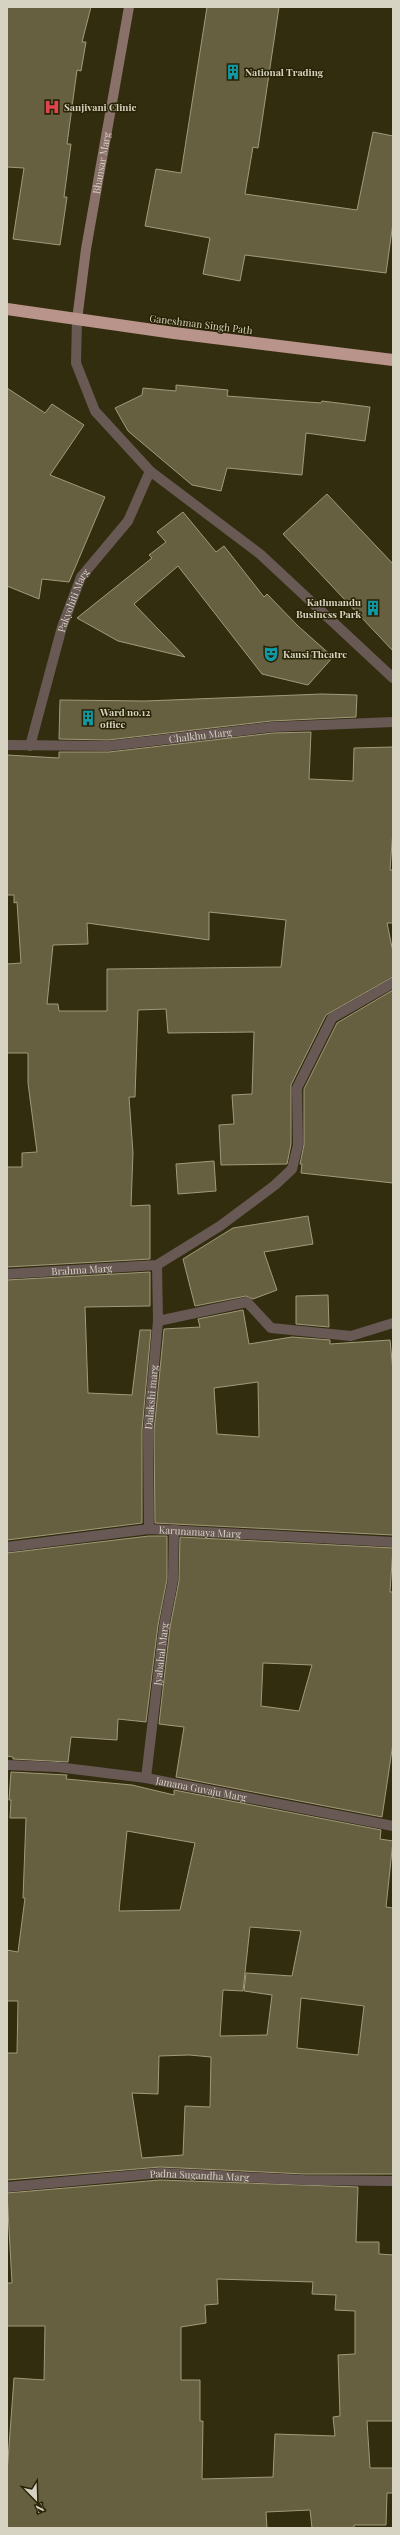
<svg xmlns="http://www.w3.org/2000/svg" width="400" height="2535" font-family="'Playfair Display',serif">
<rect width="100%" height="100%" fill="#332d0f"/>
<g fill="#666041" stroke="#a19a7a" fill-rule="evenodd">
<path d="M7 7H91L82 42H86L81 71 77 70 67 144H71L64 197H67L60 245 13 239 24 168 7 167Z"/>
<path d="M207 7H279L258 148 253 147 245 194 357 210 373 132 393 136V223L386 273 245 255 240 281 203 274 210 238 145 226 156 169 181 173Z"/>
<path d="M176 385 228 390 227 396 321 403 322 401 370 407 365 441 306 433 302 475 227 468 221 491 192 485 128 431 115 408 142 395 143 388 176 391Z"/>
<path d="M7 388 45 413 52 404 84 425 50 475 105 497 69 582 42 579 39 599 7 586Z"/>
<path d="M327 494 393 564V651L283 534Z"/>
<path d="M183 512 216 552 224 546 264 597 267 594 298 626 333 657 308 685 262 674 178 566 134 604 185 657 118 641 77 618 152 558 149 555 166 542 157 532Z"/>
<path d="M322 694 357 695 356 717 271 721 108 740 59 739 60 700 145 701Z"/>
<path d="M311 732 309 779 353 781 354 748 393 747V830L390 870H393V923H387L393 952V977L326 1015 291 1085V1144L287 1164 221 1165 219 1125 234 1124 232 1095 252 1094 254 1032 168 1033 166 1009 138 1010 135 1097H129L133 1153 131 1206 150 1205V1259L7 1267V1167H22V1153L37 1152 28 1083V1053H7V964L21 963 17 902 14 903V895H7V755L59 758V752H109L273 733ZM209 912 286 920 281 967 107 969V1011H59L58 1004H47L53 945 88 944 87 923 209 940Z"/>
<path d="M393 990V1183L301 1173 302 1164H300L304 1145V1089L337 1023Z"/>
<path d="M214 1161 216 1191 178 1194 176 1164Z"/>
<path d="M308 1216 313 1244 264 1252 277 1290 253 1299 246 1296 195 1306 183 1259 233 1228Z"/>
<path d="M150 1272V1306L85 1307 88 1393 132 1395 140 1330H151L142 1430V1523L7 1540V1280Z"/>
<path d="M328 1295 329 1327 296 1324V1296Z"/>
<path d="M243 1310 249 1344 292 1337 330 1340V1344L390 1340 393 1371V1535L155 1523 154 1431 164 1329 200 1327 198 1319ZM258 1382 259 1437 217 1434 214 1388Z"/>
<path d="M149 1536H167V1579L158 1625 146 1722 118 1719 117 1740 71 1737 68 1762 13 1759V1757L7 1756V1553Z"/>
<path d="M180 1537 393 1548 390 1592H393V1743L382 1817 176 1777 184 1727 159 1724 170 1627 179 1581ZM263 1663 312 1665 299 1711 261 1706Z"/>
<path d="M11 1772 67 1775 66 1779 132 1785 174 1795V1790L381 1830 380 1839 393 1841 386 1907 393 1908V2174H304L160 2167 7 2180V2053H17L18 2001H7V1950L18 1952 25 1898H23L26 1818H10L11 1800H9ZM127 1831 195 1843 180 1910 119 1911ZM250 1927 301 1931 292 1976 246 1973 244 1991 272 1995 267 2035 220 2036 223 1990 243 1991ZM301 1998 364 2006 358 2055 297 2048ZM189 2055 211 2057 210 2107 185 2106 183 2155 142 2158 132 2093 158 2094 159 2056Z"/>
<path d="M160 2180 358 2187 356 2242H379V2254L393 2255V2421H367L370 2468H393V2493H387L386 2525H354V2528H312L310 2510 266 2512 267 2528H7V2473L14 2378 44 2380 45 2326H7V2283H12L7 2193ZM217 2279 313 2282 312 2294 336 2295 335 2310 355 2311V2354L338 2355 340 2416 333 2417 335 2436 275 2434 273 2477 202 2479 203 2421H200V2380H181V2327L206 2323 205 2305 218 2304Z"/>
</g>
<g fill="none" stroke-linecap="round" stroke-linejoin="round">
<g stroke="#685955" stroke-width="10">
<path d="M77 320 76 363 95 411 150 471 260 554 393 678"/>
<path id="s1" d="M7 745 108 746 272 727 393 722"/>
<path id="s2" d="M30 746 62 627 81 577 128 521 150 471"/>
<path id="s3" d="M7 1274 157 1265 220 1226 275 1185 292 1169 298 1145 297 1088 332 1018 393 983"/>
<path d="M158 1321 247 1302 271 1328 351 1336 393 1323"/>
<path id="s4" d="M149 1529 148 1431 158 1321 157 1265"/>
<path id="s5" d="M7 1547 149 1529 393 1542"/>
<path id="s6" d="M7 1765 57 1767 146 1778 393 1826"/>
<path id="s7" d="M146 1778 164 1626 173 1580 174 1529"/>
<path id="s8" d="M7 2187 160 2173 304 2180 393 2181"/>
</g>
<path stroke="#89716a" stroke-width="10" id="s9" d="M77 320 86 249 129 7"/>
<path stroke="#b9948a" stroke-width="12" d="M7 309 174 333 393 360"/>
</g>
<defs>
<symbol id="building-bare" viewBox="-9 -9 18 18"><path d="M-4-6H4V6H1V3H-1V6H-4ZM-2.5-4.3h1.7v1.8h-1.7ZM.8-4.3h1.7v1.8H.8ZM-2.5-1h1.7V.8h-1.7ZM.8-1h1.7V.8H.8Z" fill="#0f9aa8" stroke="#292305" stroke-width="2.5" paint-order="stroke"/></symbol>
<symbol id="hospital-bare" viewBox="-9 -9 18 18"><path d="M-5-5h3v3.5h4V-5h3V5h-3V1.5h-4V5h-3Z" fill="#e0444e" stroke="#292305" stroke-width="2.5" paint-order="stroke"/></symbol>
<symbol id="theatre-bare" viewBox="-9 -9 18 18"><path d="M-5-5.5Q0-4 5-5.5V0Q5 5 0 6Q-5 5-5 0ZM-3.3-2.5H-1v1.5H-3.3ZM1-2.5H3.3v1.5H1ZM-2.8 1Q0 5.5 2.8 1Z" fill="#0f9aa8" stroke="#292305" stroke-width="2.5" paint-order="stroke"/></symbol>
</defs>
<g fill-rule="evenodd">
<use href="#building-bare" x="222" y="61" width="22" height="22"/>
<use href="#hospital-bare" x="41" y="96" width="22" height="22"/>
<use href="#building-bare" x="362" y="597" width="22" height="22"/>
<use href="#theatre-bare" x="260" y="643" width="22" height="22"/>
<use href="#building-bare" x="77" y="707" width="22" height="22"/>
</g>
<g text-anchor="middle" stroke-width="3" stroke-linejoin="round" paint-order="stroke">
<g font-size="10" font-weight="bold" fill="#d6d3c2" stroke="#292305" text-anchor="start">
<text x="245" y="76">National Trading</text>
<text x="64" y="111">Sanjivani Clinic</text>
<text x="361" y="606" text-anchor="end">Kathmandu<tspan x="361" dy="12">Business Park</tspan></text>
<text x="283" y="658">Kausi Theatre</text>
<text x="100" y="716">Ward no.12<tspan x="100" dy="12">office</tspan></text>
</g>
<g font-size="10" fill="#d6d3c2" stroke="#292305">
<text dy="4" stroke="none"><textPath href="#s9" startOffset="159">Bhansar Marg</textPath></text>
<text transform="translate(201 324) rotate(7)" y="4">Ganeshman Singh Path</text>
<text dy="4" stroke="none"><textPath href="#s2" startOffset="152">Pakyohiti Marg</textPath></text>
<text dy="4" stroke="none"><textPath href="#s1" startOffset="194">Chalkhu Marg</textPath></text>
<text dy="4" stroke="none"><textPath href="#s3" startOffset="75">Brahma Marg</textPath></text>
<text dy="4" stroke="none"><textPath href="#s4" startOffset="132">Dalakshi marg</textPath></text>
<text dy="4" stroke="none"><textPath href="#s5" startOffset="194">Karunamaya Marg</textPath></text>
<text dy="4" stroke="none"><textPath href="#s7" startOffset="125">Jyabahal Marg</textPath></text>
<text dy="4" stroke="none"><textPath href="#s6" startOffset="196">Jamana Guvaju Marg</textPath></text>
<text dy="4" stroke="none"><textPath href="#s8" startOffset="193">Padna Sugandha Marg</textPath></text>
</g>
</g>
<rect width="400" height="2535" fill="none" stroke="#d6d3c2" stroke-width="16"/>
<g transform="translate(36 2499) rotate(157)" stroke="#292305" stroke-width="3" paint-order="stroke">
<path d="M0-3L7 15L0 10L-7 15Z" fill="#d6d3c2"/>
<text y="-6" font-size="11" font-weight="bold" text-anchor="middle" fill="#d6d3c2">N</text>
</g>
</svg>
